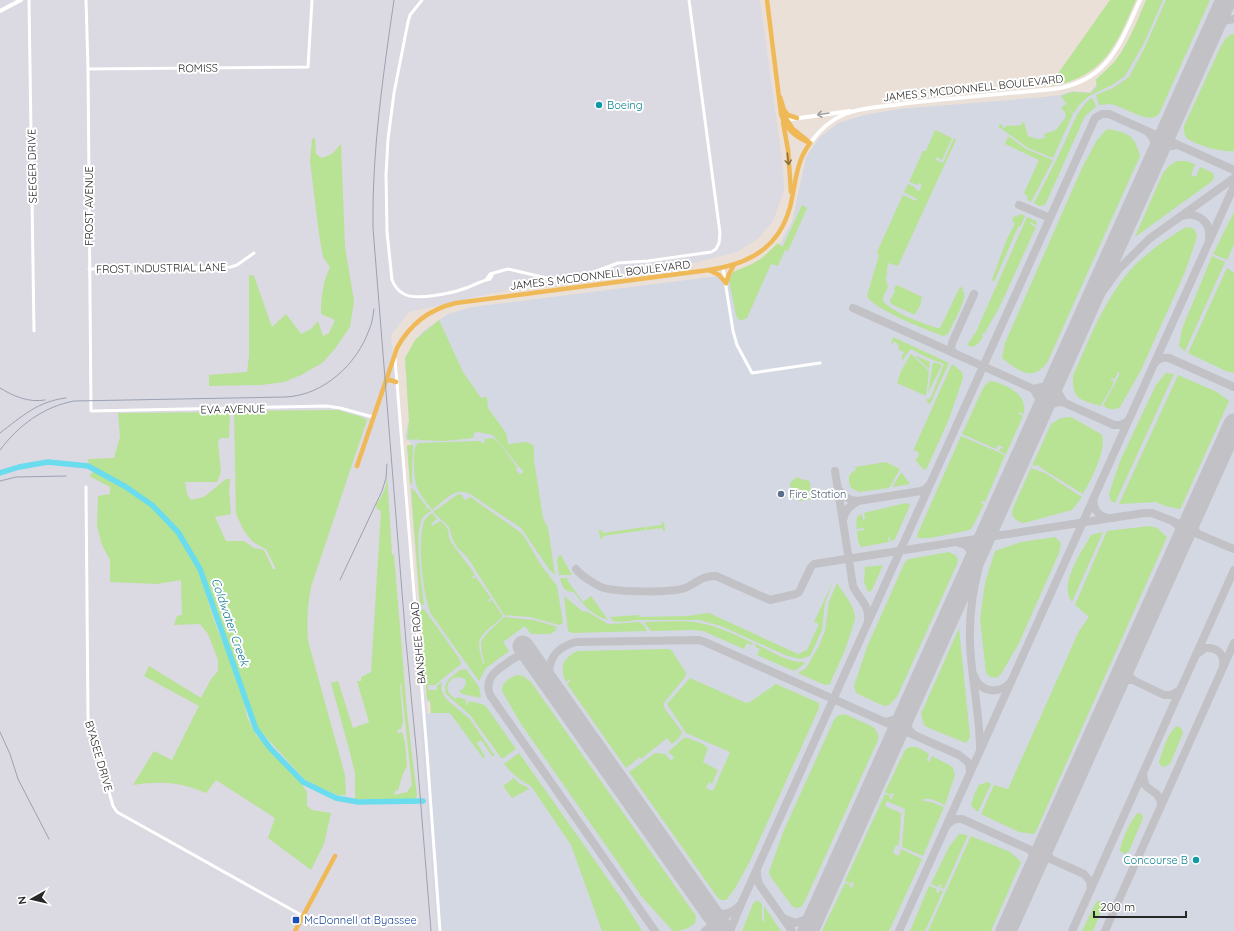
<svg xmlns="http://www.w3.org/2000/svg" width="1234" height="931" font-family="Quicksand,sans-serif">
<rect width="100%" height="100%" fill="#eae0d8"/>
<path fill="#dbd9e2" d="M0 0H760L783 167 784 191 773 221 759 238 737 252 678 267 503 291 409 312 391 335 428 717 601 931H0Z"/>
<path fill="#d4d8e3" d="M1147 0H1234V931H437L420 714 431 713V702H427L407 446 411 445 410 441 406 440 405 435 409 421 405 358 415 341 423 331 448 314 472 307 734 274 765 258 780 244 792 222 806 157 819 138 838 123 864 115 899 109 1044 97 1060 95 1072 91 1090 92 1096 85V79L1107 71 1118 58 1133 32Z"/>
<g fill="#b8e294" fill-rule="evenodd">
<path d="M1110 0H1136C1116 45 1106 75 1053 86L1052 82Z"/>
<path d="M1146 0H1163L1144 43 1125 76 1112 85 1089 96 1079 105 1074 113 1072 112 1061 96 1072 92 1091 93 1097 86 1096 80C1103 72 1112 66 1118 57 1130 40 1138 19 1146 0Z"/>
<path d="M1166 0H1210L1159 114C1150 125 1126 108 1114 105 1109 103 1104 105 1099 105L1096 95 1113 88 1129 77 1145 47Z"/>
<path d="M1232 34H1234V151C1224 153 1195 145 1187 138 1184 135 1184 131 1184 126L1221 46 1226 38Z"/>
<path d="M1091 98 1093 99 1096 107 1085 116 1045 205 1039 206 1034 203C1044 184 1054 165 1063 146 1072 128 1075 112 1091 98Z"/>
<path d="M1066 104 1073 114 1053 158 1028 148 999 127V125L1002 124 1003 128 1006 127V126L1022 125V122H1024L1028 136 1037 139 1045 138 1044 134 1056 130 1066 117 1065 112 1061 108Z"/>
<path d="M1107 129C1127 132 1135 135 1140 156L1047 363C1031 383 1018 370 1002 358L1005 343 1082 168 1097 140Z"/>
<path d="M935 130 952 138 942 160 936 157V160L943 163 954 138 956 140 898 266 888 263 886 280 888 287 884 295 883 301C895 314 920 322 937 328H940L960 287 963 288 962 291 964 292C967 300 952 325 948 334L943 336C927 330 873 309 867 296L879 255 877 252 903 195 916 201 917 199 904 192 908 184 916 188V190L919 191 922 185 919 183 917 185 909 182 923 151H926Z"/>
<path d="M1008 136 1026 149 1053 160 1031 202 1027 200 1028 197 1024 193 1039 160 1005 144Z"/>
<path d="M315 138 316 154 322 158 332 154 341 144 345 247 354 301 350 327 334 350 322 363 301 375 284 382 261 385 209 386V375L247 372 249 356V275L254 276 272 327 286 314 301 334 311 329 318 321 323 336 329 333 335 320 321 314C321 297 323 282 330 267L323 257 319 234 310 161 312 139Z"/>
<path d="M1177 161H1186L1195 164 1191 175 1196 177 1200 167 1213 173 1214 178 1211 182 1135 237 1163 173 1169 166Z"/>
<path d="M802 205 807 208 788 251 785 250 778 266 771 264 747 318 742 320H739L736 315 729 280 733 272 752 264 762 258 778 243 781 246H783Z"/>
<path d="M1234 212V244L1227 260 1213 254Z"/>
<path d="M1021 214 1025 216 1020 227H1018L994 282 992 280 1006 241 1015 223 1012 221 1014 216 1017 217 1018 215Z"/>
<path d="M1027 217 1036 221 1037 224 1036 225 1030 222V224L1036 227 999 308 984 334 982 333 981 334 983 336 979 343 973 347 967 345 976 332Z"/>
<path d="M1186 227 1192 228 1195 230 1197 237 1185 272 1141 370 1120 407C1114 411 1109 409 1103 406 1108 395 1115 385 1120 373L1118 372 1115 379 1111 378V380L1114 381C1111 390 1105 397 1101 406 1081 400 1072 400 1073 376 1090 338 1105 297 1134 266 1148 252 1169 237 1186 227Z"/>
<path d="M1212 256 1225 262 1185 351 1179 346 1182 329Z"/>
<path d="M1227 268 1234 273V373L1226 371 1188 353Z"/>
<path d="M897 285 922 297 920 306 915 314H913L891 304 890 300 895 291 894 288Z"/>
<path d="M439 320 463 372 481 398 487 397 488 408 506 433 508 444 527 442 534 446V460L543 518 548 528 555 575 549 569 521 528 470 494C455 486 444 501 432 510 416 488 414 487 414 459 414 454 414 448 417 444L419 443 479 441 483 443H485L484 439 493 438 499 443 517 467 516 470 520 474 523 473V470L520 468 493 435 478 432 474 433 473 438 445 441 418 440V439L413 440 407 439 409 421 405 358 415 340Z"/>
<path d="M893 337 949 363 930 404 927 402 926 399H929L931 397 944 364 926 357 911 349 908 352 903 360 901 358 904 352 899 350 898 344 894 341 892 345 891 344Z"/>
<path d="M911 354 929 371 926 396 897 383 901 371Z"/>
<path d="M914 355 930 362 929 369Z"/>
<path d="M933 362 942 365 928 393Z"/>
<path d="M952 364 962 372 963 378 949 419 927 468 924 470 915 460 918 457 919 453 915 450 913 451Z"/>
<path d="M1166 373 1174 374 1115 503 1111 501 1109 494 1120 461 1156 385Z"/>
<path d="M1178 375 1217 392 1229 401 1183 503 1180 509 1165 506 1156 502 1119 504Z"/>
<path d="M990 381C996 381 1000 384 1006 386 1018 392 1026 399 1024 414L1019 412 1018 413 1023 416 1006 454 999 451 1000 448 1002 449 1003 447 998 445 996 449 962 434 984 386Z"/>
<path d="M338 410 362 417 367 420 311 587C307 607 307 622 308 641L345 775 346 795H337L325 790 304 779 257 727 201 569 180 530 153 503 129 486 89 464 88 459 114 458 120 437 118 413 230 412 229 438H220L218 442 221 472 217 482H185L187 494 191 500 204 497 226 479H230L229 490 231 514 215 517 226 541H244L254 548 264 550 273 569H276L266 549 268 547 265 549 253 542 244 531 236 514 234 411Z"/>
<path d="M1071 417 1101 434C1109 446 1090 482 1083 494L1044 470 1042 468 1039 467V465L1032 466 1051 424 1061 418Z"/>
<path d="M961 436 1005 455 985 502 981 501V503L984 504 974 524 970 530 930 538H917L918 533Z"/>
<path d="M407 445H413L412 471V484H410Z"/>
<path d="M886 462 900 469 889 488 859 492 851 488C848 480 847 474 856 470L855 467Z"/>
<path d="M1031 468 1045 473 1082 497 1072 510 1024 523C1018 522 1015 520 1012 515L1013 508Z"/>
<path d="M94 471 122 486 151 506 177 532 198 570 216 626 228 655 243 697 247 717 256 735 301 783 307 792V806L312 810 331 813 324 844 311 870 268 838 275 818 216 780 206 793C179 782 162 781 133 785L154 751 172 760 199 706 144 676 149 666 201 698 211 679 218 671V660L208 634 200 624 174 625 177 616 182 615 181 580 157 584 110 582V560L102 545 97 526 98 496 110 494V487L89 476Z"/>
<path d="M901 473H902L910 484 892 487Z"/>
<path d="M387 475 392 555H394L407 712 417 796 415 799H355V773L350 753 331 683 338 681 353 728 369 722 357 681H361V677L371 672 381 511 377 509 376 505C383 495 387 487 387 475ZM401 683 412 785 407 792 394 795 395 791 398 790C401 782 402 773 407 767L405 743 402 732 398 733 397 730 401 729 403 722 400 685Z"/>
<path d="M796 477 797 478 799 477 800 479 807 480 810 482 812 499 800 501 792 497 790 483Z"/>
<path d="M411 488 414 490 427 507 425 510 428 508 431 511C428 513 425 515 423 517 413 532 422 585 424 604L422 605 420 604Z"/>
<path d="M461 494 465 500 471 497 476 501 520 532 525 538 541 565 557 586 563 623 559 625 530 617 504 615 468 558 457 547 452 538 449 527 433 512 457 495Z"/>
<path d="M906 503 909 504 910 505 895 539 891 542 890 537H888L889 542 861 547 858 541 857 531 864 530V528L856 529 857 517 862 514 863 520 865 519 864 513Z"/>
<path d="M432 513 437 519 431 524 432 526 440 521C452 530 446 532 451 542 458 553 468 563 475 575L472 577 473 579 476 577 491 598 488 600 489 602 492 600 503 616C496 625 479 632 479 645 479 651 482 658 483 664L484 663C483 657 481 650 481 644 482 635 498 624 504 617L534 620 558 627V628L556 627 555 629 557 630 550 634H531L525 626 503 642 509 651 486 668 479 681 431 614C423 596 417 541 424 522 425 518 429 516 432 513Z"/>
<path d="M662 522H664L665 531H663L662 528 646 530V527L662 525Z"/>
<path d="M1149 526 1157 528 1167 537 1037 829 1034 834 1019 832 983 815 981 814 994 785 1008 789 1079 631 1089 617 1075 605 1107 531Z"/>
<path d="M645 527V530L603 536V539L600 538 599 530H602L603 533Z"/>
<path d="M1103 532 1072 602C1058 584 1082 552 1091 535Z"/>
<path d="M1055 537 1061 543 1059 553 1019 643 1001 674 997 678 990 677 986 673 980 619 985 583 995 551 1021 542Z"/>
<path d="M949 552 955 555 958 559 957 564 897 697 889 705 884 706 856 693 854 686 867 647 905 562 909 559Z"/>
<path d="M561 555 572 575H559L557 560 559 556Z"/>
<path d="M883 565 872 590 868 592 864 582 865 567Z"/>
<path d="M560 578H569L567 580 583 602 591 596 608 620C593 616 583 605 574 592 564 592 562 586 560 578Z"/>
<path d="M834 579 825 602 822 630 810 656 800 659 785 655 721 626 699 620H637L620 622 613 621 610 617 639 615V617L687 616 709 613 798 654 807 650 819 624 814 622Z"/>
<path d="M837 583C843 593 856 607 855 620L845 650 832 679 830 684 825 685 798 673 806 668 819 646 825 631 829 602Z"/>
<path d="M564 596 582 611 588 612 608 624H611L639 622 644 625 647 631 572 633 568 631Z"/>
<path d="M424 609 459 658 461 664 435 685H428V690H437V686L442 682 441 688 444 696 448 701 469 718 495 756H492L481 740 477 743 485 757 483 758 450 713H431L430 700H427L420 610Z"/>
<path d="M681 621C710 622 727 631 753 643L752 645 747 643 744 649 703 631 691 630 651 631 644 622Z"/>
<path d="M959 628 970 737 966 743 929 728 924 725 921 714Z"/>
<path d="M756 644C771 651 788 663 805 662L802 666 794 671 757 655 760 649 755 647Z"/>
<path d="M668 649 672 651 686 673 685 677 663 704 665 709 682 732 679 738 672 744 667 738 641 759 640 757 626 768 567 684 571 680 570 679 566 682C559 668 563 658 577 651Z"/>
<path d="M466 669 479 687 481 698 462 694 459 690H462C465 687 467 683 465 679 450 671 439 691 456 699L457 697 466 700V705H467L469 701 485 705 516 749 502 759 470 715 446 694 445 687 448 680 460 670Z"/>
<path d="M517 675 523 676 531 682 696 916 695 923C688 929 682 931 673 931L642 897 521 724 502 691C502 682 509 678 517 675Z"/>
<path d="M690 678 746 703 750 702 776 684 819 703V708L749 863 734 890 726 900H721L718 898 629 772 655 753 665 754 671 761 674 757 668 752 685 737 701 743 708 748 703 762 718 770 712 784 709 782 706 788 713 791 730 752 686 733 667 704Z"/>
<path d="M845 714 873 727C877 731 879 734 878 740L804 903 801 907 796 908 792 906 770 876 769 872 784 830 834 720 837 716Z"/>
<path d="M1177 726C1181 727 1182 729 1183 733L1170 764 1164 767 1160 765 1159 762C1163 751 1167 733 1177 726Z"/>
<path d="M911 747H917L929 754 927 761 929 762 932 756 951 766 953 768 955 775 945 805 931 799H923V801L931 802 944 807 923 856 902 847 905 809 887 801 885 806 901 813 899 845 895 846 893 853 899 856 901 849 922 859 889 931H822L845 883 850 885V887L852 888 854 883 852 882 851 884 845 881 885 794 890 796V799H892L894 793H892L891 795 885 792 904 752 907 748Z"/>
<path d="M519 753 624 902 642 931H602L571 845 531 786 523 782 525 779 522 781 511 772 504 764Z"/>
<path d="M514 778 519 783 528 788 529 789 512 798 503 786Z"/>
<path d="M987 782 991 784 978 812 971 806 974 795 979 785Z"/>
<path d="M1138 813H1141L1143 818 1129 851 1125 854 1120 851C1121 841 1131 819 1138 813Z"/>
<path d="M959 834 968 835 944 889 940 887 942 885 940 884 938 887 931 884 949 847Z"/>
<path d="M971 836 1010 852 1021 862 991 931H928Z"/>
<path d="M929 886 937 889 936 892 939 893 940 890 943 891 925 931H910Z"/>
<path d="M757 900 762 904V921H764V906L781 931H742L753 904Z"/>
<path d="M1098 901 1102 902 1104 905 1093 931H1082L1095 904Z"/>
</g>
<g fill="none" stroke-linecap="round" stroke-linejoin="round">
<path stroke="#69dcee" stroke-width="5.5" d="M0 473 19 467 48 462 88 466 126 487 152 505 178 532 200 569 256 729 270 748 303 782 336 798 358 802 423 801"/>
<g stroke="#c2c1c5" stroke-width="8">
<path d="M1213 28 1223 21 1234 19"/>
<path d="M1148 132C1155 139 1157 146 1156 156"/>
<path d="M1156 156 1165 147 1177 145"/>
<path d="M1019 205 1050 218"/>
<path d="M1182 216C1197 211 1212 222 1209 239"/>
<path d="M853 308 1114 425H1121L1128 421"/>
<path d="M1081 322 1119 269 1149 239 1234 178"/>
<path d="M955 354 951 349 952 343 974 294"/>
<path d="M1154 364C1158 358 1163 357 1169 358L1234 387"/>
<path d="M1055 380 1056 389 1064 402"/>
<path d="M1034 389 1046 386 1055 380"/>
<path d="M1034 390 1041 402V410"/>
<path d="M1041 410 1055 403 1063 402"/>
<path d="M835 471 853 586C858 598 870 605 868 620"/>
<path d="M838 488C843 496 849 501 858 501L921 491 926 489 928 486"/>
<path d="M1094 498C1092 508 1098 516 1108 518"/>
<path d="M1193 516 1192 526 1198 534 1234 549"/>
<path d="M843 520C845 510 850 506 858 501"/>
<path d="M1175 523C1182 528 1183 533 1182 541"/>
<path d="M959 543C971 545 974 556 971 567"/>
<path d="M576 569C580 575 597 586 604 588 618 592 671 593 685 588 695 584 703 575 716 576L770 600 796 594 799 592 811 567 814 564 1144 513H1152L1180 524 1188 521 1193 514"/>
<path d="M1197 654 1205 648C1217 647 1225 654 1223 666"/>
<path d="M533 660C529 658 525 656 521 656 516 656 511 660 507 663 495 671 484 679 490 695L655 931"/>
<path d="M1126 664 1127 673 1133 680 1164 695H1171L1180 690"/>
<path d="M974 676C980 692 998 695 1010 683"/>
<path d="M1116 686 1124 680H1133"/>
<path d="M554 691C544 668 550 649 576 642L699 640 705 642 959 755 969 763 970 772"/>
<path d="M906 713C905 721 906 728 913 734"/>
<path d="M885 722 900 718 906 713"/>
<path d="M980 749C980 713 971 678 970 642 968 591 984 544 1002 497"/>
<path d="M1143 774 1145 785C1152 793 1161 792 1161 806"/>
<path d="M948 824 955 819H962L1084 874 1090 881 1091 889"/>
<path d="M1047 841 1046 852 1051 859"/>
<path d="M1030 850 1035 857V867"/>
<path d="M757 871V876L759 884 792 931"/>
<path d="M704 903C715 915 727 918 739 906"/>
<path d="M783 918 795 923 810 918 817 911"/>
<path d="M705 931 731 912"/>
<path d="M730 931 742 902 1095 118 1102 114H1109L1234 170"/>
<path d="M899 931 1234 186"/>
<path d="M1072 931 1234 570"/>
<path d="M1105 931 1234 643"/>
</g>
<g stroke="#c2c1c5" stroke-width="21">
<path d="M523 646 724 931"/>
<path d="M808 931 1226 0"/>
<path d="M1006 931 1234 424"/>
</g>
<g stroke="#fff" stroke-width="3">
<path d="M29 0 34 331"/>
<path d="M86 0 88 69 91 411 327 406 340 408 373 417"/>
<path d="M422 0 410 15 408 22 394 93 388 139 386 175 387 232 392 280C394 285 398 291 404 294 416 301 453 293 466 288 474 285 481 281 490 279L492 276V274"/>
<path d="M88 69 308 67 312 0"/>
<path d="M723 268 733 331 737 345 752 373 820 363"/>
<path d="M89 269 231 267 237 265 254 253"/>
<path d="M486 280 490 274 508 269 551 279H570L580 277 618 263 648 261 711 252 716 249 719 243 720 233 689 0"/>
<path d="M395 359 427 753 440 931"/>
<path d="M86 487 88 718 113 806 117 812 303 916"/>
</g>
<g stroke="#fff" stroke-width="4">
<path d="M0 11 21 0"/>
<path d="M785 120 850 111"/>
<path d="M810 143C819 131 830 120 845 114 862 107 883 107 901 104 952 98 1002 94 1053 89 1108 82 1120 44 1140 0"/>
</g>
<g stroke="#f0b957" stroke-width="4.5">
<path d="M767 0 781 114C786 129 795 137 810 143"/>
<path d="M780 97 787 120 793 129 808 141"/>
<path d="M785 111 788 115 797 118"/>
<path d="M783 122 788 150 791 192"/>
<path d="M709 270 719 275 726 283"/>
<path d="M726 283 729 274 734 265"/>
<path d="M386 381 390 380 396 382"/>
<path d="M357 466 397 348C410 324 430 309 456 303L709 270C749 264 779 248 790 207 794 192 795 176 800 162 802 155 806 149 810 143"/>
<path d="M295 931 335 856"/>
</g>
<g stroke="#9ba2b2" stroke-width="1">
<path d="M394 0C383 76 372 151 373 228L406 642 417 757 431 931"/>
<path d="M0 388C13 396 29 403 45 400"/>
<path d="M0 433C21 417 38 401 66 398"/>
<path d="M0 450C19 425 43 407 74 401L286 397C324 395 357 364 369 330 372 324 373 316 374 309"/>
<path d="M0 481 16 477 66 476"/>
<path d="M340 580 382 491 386 478 387 464"/>
<path d="M0 732 10 754 18 779 49 839"/>
</g>
</g>
<defs><path id="oneway-shaft" d="M-6 0H5M1.5-3L5.5 0L1.5 3" fill="none" stroke-width="1.6" stroke-linecap="round" stroke-linejoin="round"/></defs>
<use stroke="#9e9e9e" href="#oneway-shaft" transform="translate(823 114) rotate(171)"/>
<use stroke="#8c703f" href="#oneway-shaft" transform="translate(788 159) rotate(84)"/>
<g fill="#0f9aa8" stroke="#fff" stroke-width="1.5">
<circle cx="599" cy="105" r="4"/>
<circle cx="1196" cy="860" r="4"/>
</g>
<circle fill="#5c6f8a" stroke="#fff" stroke-width="1.5" cx="781" cy="494" r="4"/>
<rect fill="#1a4fb4" stroke="#fff" stroke-width="1.5" x="292" y="916" width="8" height="8" rx="2"/>
<g text-anchor="middle" stroke-width="4" stroke-linejoin="round" paint-order="stroke">
<g font-size="11" fill="#272727" stroke="#fff">
<text transform="translate(198 68) rotate(-1)" y="4">ROMISS</text>
<text transform="translate(973 88) rotate(-6)" y="4">JAMES S MCDONNELL BOULEVARD</text>
<text transform="translate(32 166) rotate(-91)" y="4">SEEGER DRIVE</text>
<text transform="translate(89 206) rotate(-90)" y="4">FROST AVENUE</text>
<text transform="translate(161 268) rotate(-1)" y="4">FROST INDUSTRIAL LANE</text>
<text transform="translate(600 275) rotate(-7)" y="4">JAMES S MCDONNELL BOULEVARD</text>
<text transform="translate(233 409) rotate(-1)" y="4">EVA AVENUE</text>
<text transform="translate(418 643) rotate(-95)" y="4">BANSHEE ROAD</text>
<text transform="translate(99 756) rotate(74)" y="4">BYASEE DRIVE</text>
</g>
<g font-size="11" fill="#0d838f" stroke="#fff" text-anchor="start">
<text x="607" y="109">Boeing</text>
<text x="1188" y="864" text-anchor="end">Concourse B</text>
</g>
<g font-size="11" fill="#4e5e75" stroke="#fff" text-anchor="start">
<text x="789" y="498">Fire Station</text>
</g>
<g font-size="11" fill="#164399" stroke="#fff" text-anchor="start">
<text x="304" y="924">McDonnell at Byassee</text>
</g>
<g font-size="12" font-style="italic" fill="#0d7896" stroke="#fff">
<text transform="translate(230 622) rotate(71)" y="4">Coldwater Creek</text>
</g>
</g>
<g transform="translate(32 899) rotate(262)" stroke="#ffffff" stroke-width="3" paint-order="stroke">
<path d="M0-3L7 15L0 10L-7 15Z" fill="#272727"/>
<text y="-6" font-size="11" font-weight="bold" text-anchor="middle" fill="#272727">N</text>
</g>
<path d="M1094 911v6h92v-6" fill="none" stroke="#272727" stroke-width="2"/>
<text x="1100" y="911" font-size="12" fill="#272727" stroke="#ffffff" stroke-width="3" paint-order="stroke">200 m</text>
</svg>
